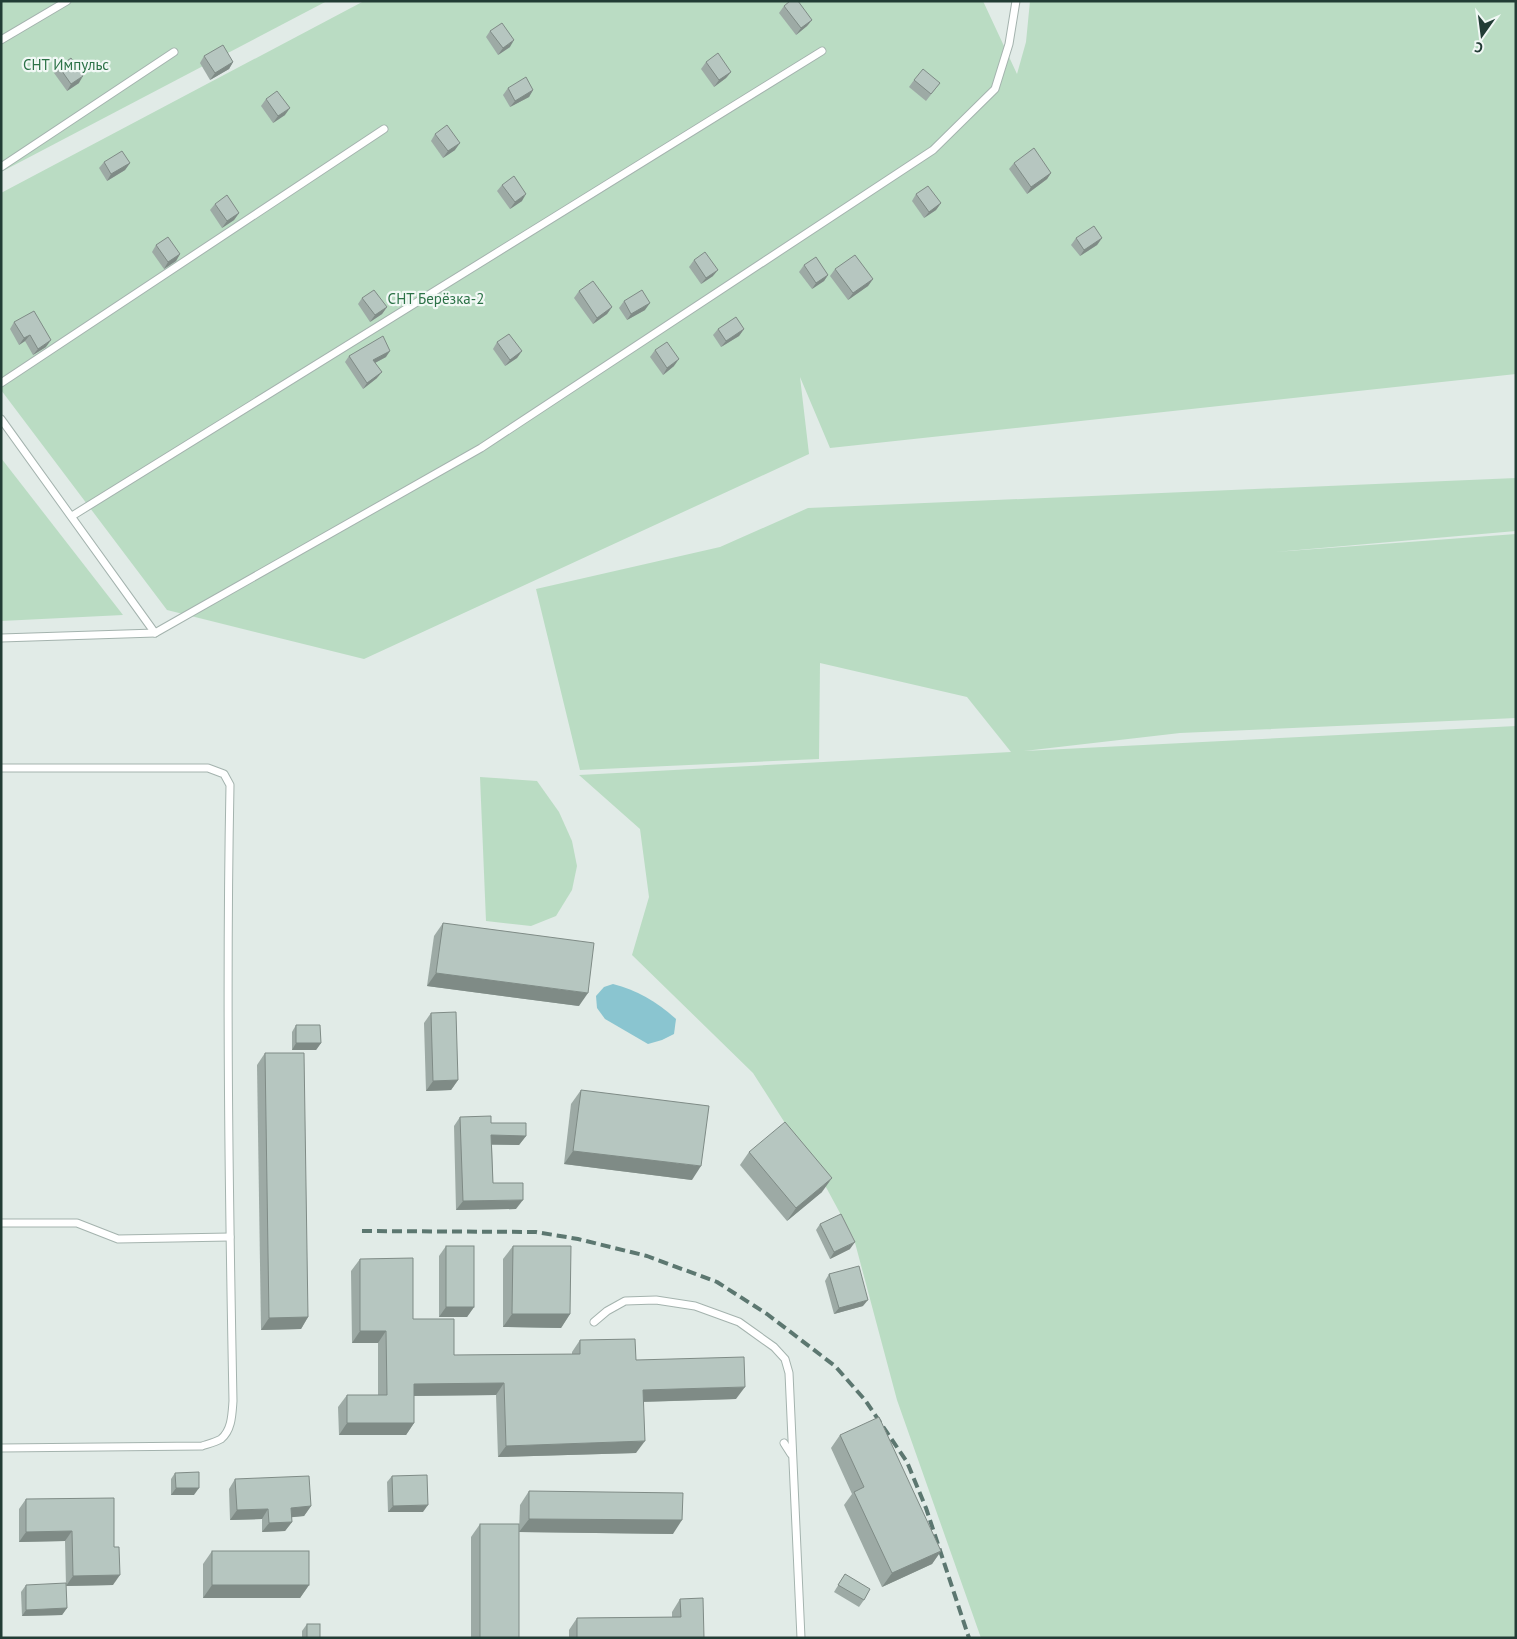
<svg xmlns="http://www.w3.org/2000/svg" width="1517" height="1639" font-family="'PT Sans',sans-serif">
<rect width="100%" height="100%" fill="#e1ebe7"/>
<g fill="#badcc3">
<path d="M1 1H327L1 172Z"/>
<path d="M364 1H983L1017 74 1026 42 1030 1H1516V374L830 448 800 377 809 454 364 659 167 610 1 390V193Z"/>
<path d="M1 458 123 615 1 621Z"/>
<path d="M1516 478V531L1275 552 1516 534V718L1180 733 1024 751 1516 726V1638H981L897 1400 854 1239 827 1189 753 1073 632 955 649 897 640 829 579 775 1011 752 967 697 820 663 819 759 580 770 536 589 720 547 808 508Z"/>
<path d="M480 777 537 781 559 812 572 841 577 866 572 890 556 916 531 926 486 921Z"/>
</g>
<path fill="#8ac5d0" d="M613 984C637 990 657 1002 676 1019L674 1034 662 1040 648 1044 605 1019 597 1008 596 996 604 987Z"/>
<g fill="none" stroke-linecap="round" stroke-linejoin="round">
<defs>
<g id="lane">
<path d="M1 40 67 1"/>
<path d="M1 167 174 52"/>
<path d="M1 383 384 129"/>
<path d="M1 419 155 633"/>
<path d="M72 516 822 51"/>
<path d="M1 638 155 633 481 448 933 150 995 89 1009 44 1016 1"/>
<path d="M1 768H208L224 774 230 785C226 991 229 1196 233 1401 232 1414 232 1430 221 1439 216 1442 208 1444 202 1446L1 1448"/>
<path d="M1 1223H77L118 1239 230 1237"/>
<path d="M594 1322 607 1311 625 1301 656 1300 695 1306 739 1322 774 1347 785 1359 789 1373 801 1638"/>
<path d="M784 1443 791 1454"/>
</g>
</defs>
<use href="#lane" stroke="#a4b3ae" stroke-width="9"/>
<use href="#lane" stroke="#fff" stroke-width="7"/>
<path stroke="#5c7770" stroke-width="4" stroke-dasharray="10 5" stroke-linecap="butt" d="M362 1231 536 1232 578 1239 647 1256 717 1282 767 1314 835 1366 865 1400 907 1462 926 1508 969 1638"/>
</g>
<g fill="#9daaa5">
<path d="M784 6 812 20 807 26 796 35 779 13Z"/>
<path d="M490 31 510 47 498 55 486 37Z"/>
<path d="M204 56 233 62 229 69 210 80 200 63Z"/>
<path d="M706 62 731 72 726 78 714 87 701 69Z"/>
<path d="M59 67 79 83 67 91 54 73Z"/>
<path d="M914 80 940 83 926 101 909 87Z"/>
<path d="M508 88 533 90 529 97 510 107 503 95Z"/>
<path d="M266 99 285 115 273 123 261 106Z"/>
<path d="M435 134 455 150 443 158 431 141Z"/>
<path d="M104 162 130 163 125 170 107 181 99 168Z"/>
<path d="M1014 163 1051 173 1047 179 1027 194 1009 169Z"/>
<path d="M502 185 522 201 510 209 497 191Z"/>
<path d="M916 194 941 203 936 210 924 218 912 201Z"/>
<path d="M215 204 239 213 234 220 222 228 210 210Z"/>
<path d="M1076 238H1102L1097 245 1080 256 1071 245Z"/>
<path d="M156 245 180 254 176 261 164 269 152 252Z"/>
<path d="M694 260 713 276 701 284 689 267Z"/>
<path d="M804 265 828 275 824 281 812 289 799 272Z"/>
<path d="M835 269 873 279 868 286 848 300 830 276Z"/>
<path d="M579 291 612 307 607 314 593 324 574 298Z"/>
<path d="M362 298 387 307 382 314 370 322 358 304Z"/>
<path d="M624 301 645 310 627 320 619 308Z"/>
<path d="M14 322 46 347 33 355 25 341 19 345 10 329Z"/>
<path d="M718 329H744L739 336 721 347 713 335Z"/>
<path d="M497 342 522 351 517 358 505 366 493 349Z"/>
<path d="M655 350 674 366 663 375 650 357Z"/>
<path d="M349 356 386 357 375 363 377 378 363 389 345 362Z"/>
<path d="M443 923 579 1006 427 986 434 936Z"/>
<path d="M431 1013 458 1080 451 1090 426 1091 424 1023Z"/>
<path d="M296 1025 321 1043 316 1050H292V1032Z"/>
<path d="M265 1053 308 1317 301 1329 261 1330 257 1065Z"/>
<path d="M581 1090 692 1180 564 1164 571 1104Z"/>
<path d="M460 1117 491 1123 526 1136 519 1145H492L493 1183 516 1209 456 1210 454 1126Z"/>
<path d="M749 1152 822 1192 787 1221 740 1165Z"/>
<path d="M820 1224 850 1249 830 1259 816 1230Z"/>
<path d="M446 1246 474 1307 467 1317H439V1256Z"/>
<path d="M513 1246 570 1314 561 1328 503 1327V1259Z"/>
<path d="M360 1259 413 1319 454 1355 572 1354V1352L580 1340 736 1399 643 1402 636 1453 498 1457 496 1395 414 1396V1423L406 1435H339L338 1407 347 1395H378V1343H352L351 1271Z"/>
<path d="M829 1274 863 1306 834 1314 825 1281Z"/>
<path d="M840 1435 941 1551 932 1564 882 1587 844 1505 852 1494 831 1448Z"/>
<path d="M175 1473 194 1495H171V1479Z"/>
<path d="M392 1476 423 1512H388L387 1482Z"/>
<path d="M235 1479 311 1506 304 1516 291 1517 292 1522 285 1531 262 1532V1519L230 1520 229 1489Z"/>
<path d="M529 1491 673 1534 519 1532 520 1505Z"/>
<path d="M26 1499 114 1547 113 1585 66 1586 65 1541 19 1542V1509Z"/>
<path d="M480 1524 519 1638H471V1537Z"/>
<path d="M212 1551 309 1585 300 1598H203V1564Z"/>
<path d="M845 1574 864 1600 859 1607 834 1592Z"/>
<path d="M26 1585 67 1608 62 1615 22 1616 21 1592Z"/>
<path d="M680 1599 704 1638H569V1630L577 1618 672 1617V1612Z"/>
<path d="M307 1624 320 1638H302V1631Z"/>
</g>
<g fill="#7f8b86">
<path d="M812 20 807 26 796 35 801 28Z"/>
<path d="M514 40 510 47 498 55 503 48Z"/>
<path d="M233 62 229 69 210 80 215 73Z"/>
<path d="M731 72 726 78 714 87 719 80Z"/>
<path d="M83 76 79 83 67 91 71 84Z"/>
<path d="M533 90 529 97 510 107 515 101Z"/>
<path d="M290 108 285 115 273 123 278 116Z"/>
<path d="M460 143 455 150 443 158 448 151Z"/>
<path d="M130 163 125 170 107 181 111 174Z"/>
<path d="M1051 173 1047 179 1027 194 1031 187Z"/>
<path d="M526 194 522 201 510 209 515 202Z"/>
<path d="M941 203 936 210 924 218 929 212Z"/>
<path d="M239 213 234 220 222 228 227 221Z"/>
<path d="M1102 238 1097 245 1080 256 1084 250Z"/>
<path d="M180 254 176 261 164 269 168 262Z"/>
<path d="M718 270 713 276 701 284 706 278Z"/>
<path d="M828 275 824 281 812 289 816 283Z"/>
<path d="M873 279 868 286 848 300 853 293Z"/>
<path d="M650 303 645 310 627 320 631 314Z"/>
<path d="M387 307 382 314 370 322 375 315Z"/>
<path d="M612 307 607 314 593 324 597 318Z"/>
<path d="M744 329 739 336 721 347 726 341Z"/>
<path d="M30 335 25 341 19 345 24 338Z"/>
<path d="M51 340 46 347 33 355 38 349Z"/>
<path d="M390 351 386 357 369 366 373 360Z"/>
<path d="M522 351 517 358 505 366 510 360Z"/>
<path d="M679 359 674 366 663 375 667 368Z"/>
<path d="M382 372 377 378 363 389 367 383Z"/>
<path d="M436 973 588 993 579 1006 427 986Z"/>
<path d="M296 1043H321L316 1050H292Z"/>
<path d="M458 1080 451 1090 426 1091 433 1081Z"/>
<path d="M491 1135 526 1136 519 1145 485 1144Z"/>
<path d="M573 1151 701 1166 692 1180 564 1164Z"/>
<path d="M832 1178 822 1192 787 1221 796 1208Z"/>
<path d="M523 1200 516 1209 456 1210 463 1201Z"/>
<path d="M855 1242 850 1249 830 1259 834 1252Z"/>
<path d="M868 1300 863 1306 834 1314 839 1308Z"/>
<path d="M446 1307H474L467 1317H439Z"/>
<path d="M512 1314H570L561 1328 503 1327Z"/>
<path d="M308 1317 301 1329 261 1330 269 1318Z"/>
<path d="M360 1331H386L378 1343H352Z"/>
<path d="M504 1383 496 1395 406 1396 414 1384Z"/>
<path d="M745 1387 736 1399 635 1402 643 1390Z"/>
<path d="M347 1423H414L406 1435H339Z"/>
<path d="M645 1441 636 1453 498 1457 506 1446Z"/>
<path d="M176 1488H199L194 1495H171Z"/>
<path d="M428 1505 423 1512H388L393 1506Z"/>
<path d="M311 1506 304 1516 284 1518 291 1508Z"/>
<path d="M268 1509 262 1519 230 1520 237 1510Z"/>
<path d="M529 1519 682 1520 673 1534 519 1532Z"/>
<path d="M292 1522 285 1531 262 1532 269 1523Z"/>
<path d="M72 1531 65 1541 19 1542 26 1532Z"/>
<path d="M941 1551 932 1564 882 1587 892 1573Z"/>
<path d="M120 1575 113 1585 66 1586 73 1576Z"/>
<path d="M212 1585H309L300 1598H203Z"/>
<path d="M67 1608 62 1615 22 1616 26 1610Z"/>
</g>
<g fill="#b6c6c0" stroke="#7f8b86">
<path d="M790 1H798L812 20 801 28 784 6Z"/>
<path d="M502 23 514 40 503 48 490 31Z"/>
<path d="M223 45 233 62 215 73 204 56Z"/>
<path d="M718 53 731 72 719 80 706 62Z"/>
<path d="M71 58 83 76 71 84 59 67Z"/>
<path d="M923 69 940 83 931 94 914 80Z"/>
<path d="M526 77 533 90 515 101 508 88Z"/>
<path d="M277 91 290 108 278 116 266 99Z"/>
<path d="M447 125 460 143 448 151 435 134Z"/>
<path d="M1034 148 1051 173 1031 187 1014 163Z"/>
<path d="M122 151 130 163 111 174 104 162Z"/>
<path d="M514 176 526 194 515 202 502 185Z"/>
<path d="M928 186 941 203 929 212 916 194Z"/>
<path d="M227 195 239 213 227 221 215 204Z"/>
<path d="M1094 226 1102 238 1084 250 1076 238Z"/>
<path d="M168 237 180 254 168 262 156 245Z"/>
<path d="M705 252 718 270 706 278 694 260Z"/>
<path d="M855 255 873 279 853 293 835 269Z"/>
<path d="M816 257 828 275 816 283 804 265Z"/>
<path d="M593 281 612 307 597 318 579 291Z"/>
<path d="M374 290 387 307 375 315 362 298Z"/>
<path d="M642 290 650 303 631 314 624 301Z"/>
<path d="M34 311 51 340 38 349 30 335 24 338 14 322Z"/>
<path d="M736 317 744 329 726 341 718 329Z"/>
<path d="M509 334 522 351 510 360 497 342Z"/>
<path d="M383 336 390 351 373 360 382 372 367 383 349 356Z"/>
<path d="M667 342 679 359 667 368 655 350Z"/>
<path d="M443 923 594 943 588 993 436 973Z"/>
<path d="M456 1012 458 1080 433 1081 431 1013Z"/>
<path d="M296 1025H320L321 1043H296Z"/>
<path d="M265 1053H304L308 1317 269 1318Z"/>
<path d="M581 1090 709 1106 701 1166 573 1151Z"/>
<path d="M491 1116V1123H526V1136L491 1135 493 1183H523V1200L463 1201 460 1117Z"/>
<path d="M785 1122 832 1178 796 1208 749 1152Z"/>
<path d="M841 1214 855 1242 834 1252 820 1224Z"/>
<rect x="446" y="1246" width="28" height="61"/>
<path d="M513 1246H571L570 1314H512Z"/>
<path d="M413 1258V1319H454V1355L580 1354V1340L635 1339 636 1360 744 1357 745 1387 643 1390 645 1441 506 1446 504 1383 414 1384V1423H347V1395H387L386 1331H360V1259Z"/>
<path d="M859 1266 868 1300 839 1308 829 1274Z"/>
<path d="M879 1417 941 1551 892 1573 854 1492 864 1487 840 1435Z"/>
<path d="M199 1472V1488H176L175 1473Z"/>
<path d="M427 1475 428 1505 393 1506 392 1476Z"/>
<path d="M309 1476 311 1506 291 1508 292 1522 269 1523 268 1509 237 1510 235 1479Z"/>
<path d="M529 1491 683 1493 682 1520 529 1519Z"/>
<path d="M114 1498V1547H119L120 1575 73 1576 72 1531 26 1532V1499Z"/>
<rect x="480" y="1524" width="39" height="114"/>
<rect x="212" y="1551" width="97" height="34"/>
<path d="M845 1574 870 1589 864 1600 838 1585Z"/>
<path d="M66 1583 67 1608 26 1610V1585Z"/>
<path d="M703 1598 704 1638H577V1618L681 1617 680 1599Z"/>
<rect x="307" y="1624" width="13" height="14"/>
</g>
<g text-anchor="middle" stroke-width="4.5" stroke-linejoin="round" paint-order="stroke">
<g font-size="15" fill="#2c7247" stroke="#f1f8f5">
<text x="66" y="70">СНТ Импульс</text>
<text x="436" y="304">СНТ Берёзка-2</text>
</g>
</g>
<rect width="1517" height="1639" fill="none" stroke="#223c35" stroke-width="5"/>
<g transform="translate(1482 35) rotate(194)" stroke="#f1f8f5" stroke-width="4" paint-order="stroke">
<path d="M0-4L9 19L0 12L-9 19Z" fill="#223c35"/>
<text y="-8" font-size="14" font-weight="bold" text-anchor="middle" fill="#223c35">С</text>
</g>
</svg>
